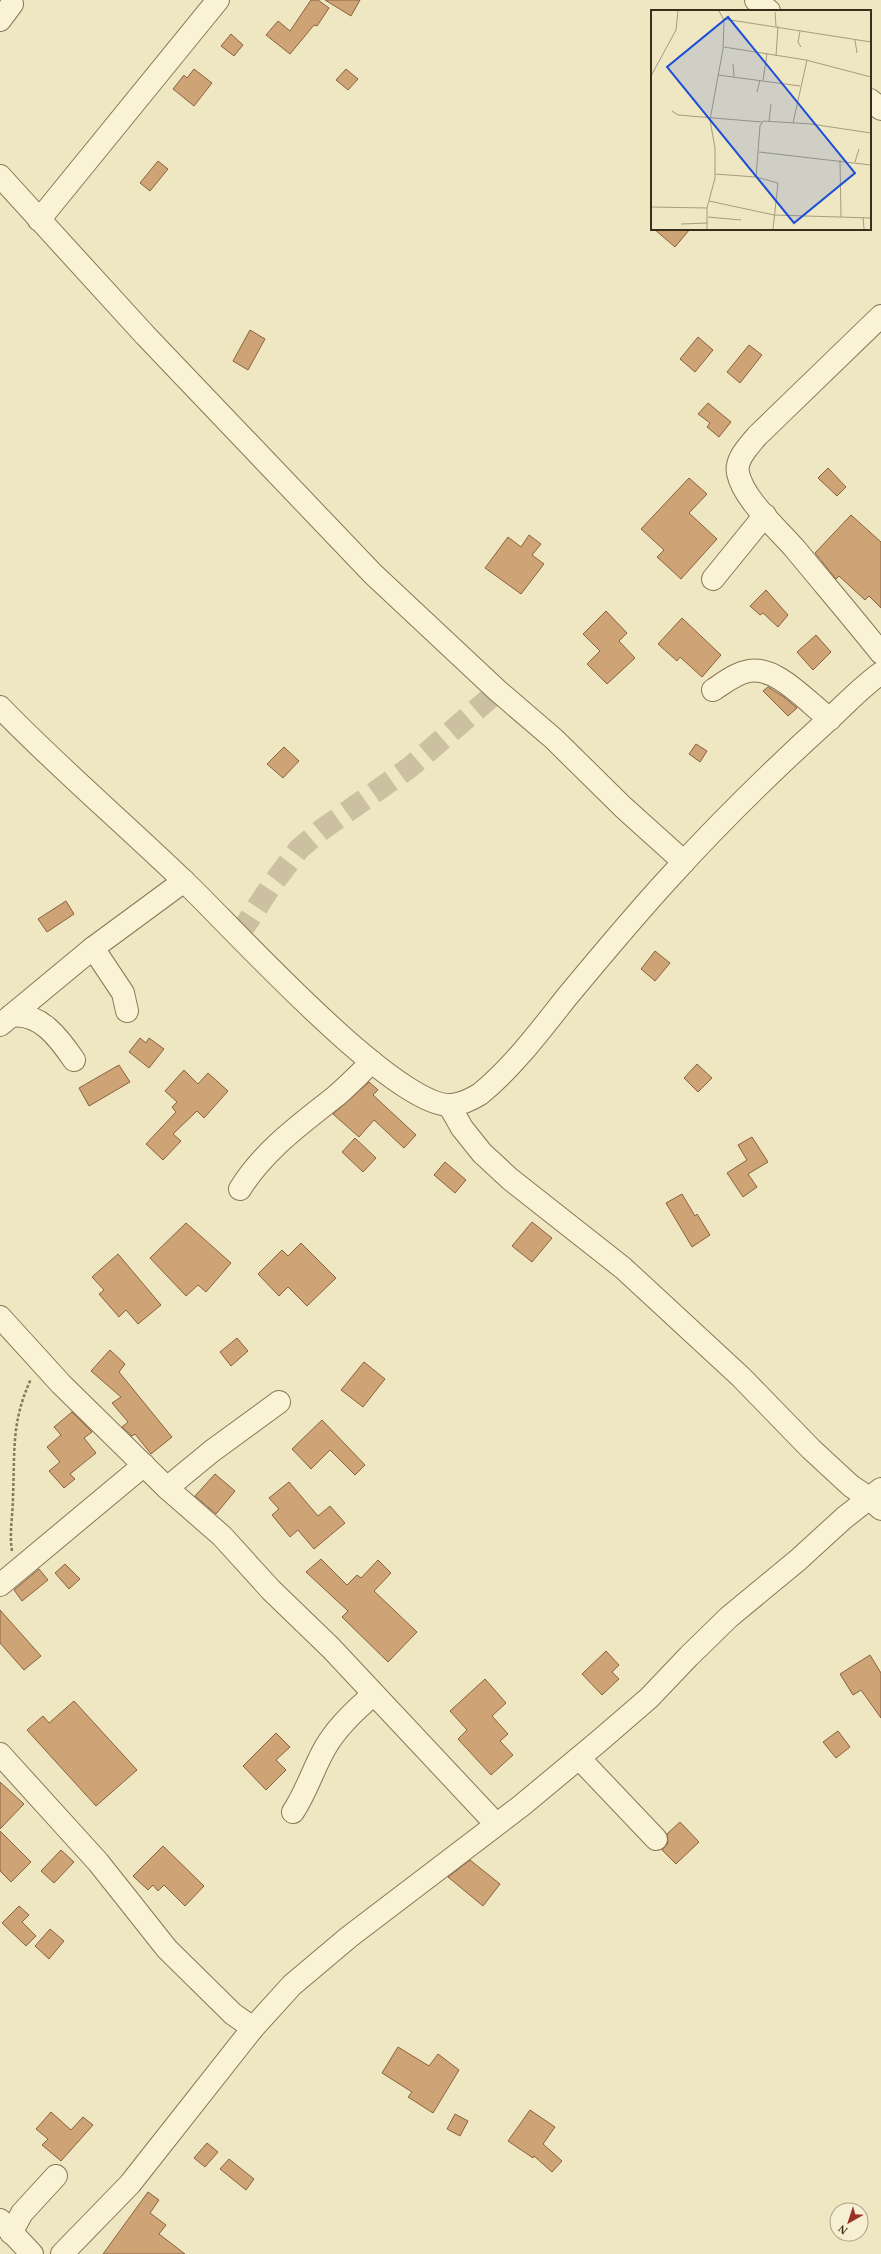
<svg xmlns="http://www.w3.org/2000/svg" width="881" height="2254" font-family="'Times New Roman',serif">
<rect width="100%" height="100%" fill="#efe6c2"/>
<g fill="#cea476" stroke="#89633e">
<path d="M311 0H318L329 8 317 26 314 25 290 54 266 35 278 21 290 31Z"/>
<path d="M325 0H360L351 16Z"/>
<path d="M231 34 243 45 234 56 221 46Z"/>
<path d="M194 69 212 83 194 106 173 89 184 75 187 78Z"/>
<path d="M346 69 358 79 348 90 336 80Z"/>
<path d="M158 161 168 169 150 191 140 183Z"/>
<path d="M654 229H690L675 247Z"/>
<path d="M250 330 265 339 248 370 233 361Z"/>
<path d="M698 337 713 350 695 372 680 359Z"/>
<path d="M749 345 762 355 740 383 727 372Z"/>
<path d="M708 403 731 422 719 437 707 427 710 423 698 414Z"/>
<path d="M828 468 846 487 837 496 818 478Z"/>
<path d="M689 478 707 494 689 513 717 539 681 579 657 557 664 550 641 529Z"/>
<path d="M851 515 881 542V608L869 596 865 600 839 576 836 579 815 553Z"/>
<path d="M529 535 541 544 532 555 544 564 521 594 485 568 508 537 521 547Z"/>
<path d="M766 590 788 615 778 627 763 613 760 615 750 606Z"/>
<path d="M606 611 627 633 619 641 635 658 607 684 587 664 600 651 583 634Z"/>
<path d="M682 618 721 655 702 677 680 657 677 661 658 644Z"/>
<path d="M816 635 831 652 813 670 797 652Z"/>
<path d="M768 687 784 697 797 708 788 716 763 691Z"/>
<path d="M696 744 707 751 700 762 689 754Z"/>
<path d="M284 747 299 761 283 778 267 764Z"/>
<path d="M66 901 74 914 47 932 38 919Z"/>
<path d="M655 951 670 963 655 981 641 969Z"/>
<path d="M140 1038 146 1043 149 1038 164 1049 149 1068 129 1052Z"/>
<path d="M697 1064 712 1078 698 1092 684 1078Z"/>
<path d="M119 1065 130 1082 89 1106 79 1088Z"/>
<path d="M184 1070 198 1084 208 1073 228 1091 204 1118 197 1111 173 1134 181 1141 163 1160 146 1144 176 1112 172 1107 177 1102 165 1091Z"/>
<path d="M369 1082 378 1090 373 1095 416 1135 404 1148 374 1120 359 1137 333 1114Z"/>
<path d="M752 1137 768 1162 748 1174 757 1187 743 1197 727 1173 747 1160 738 1145Z"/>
<path d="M355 1138 376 1158 363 1172 342 1152Z"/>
<path d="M445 1162 466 1180 455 1193 434 1175Z"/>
<path d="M682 1194 695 1216 697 1214 710 1235 692 1247 666 1203Z"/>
<path d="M532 1222 552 1238 532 1262 512 1246Z"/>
<path d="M186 1223 231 1263 206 1292 198 1285 186 1296 150 1258Z"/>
<path d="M301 1243 336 1278 307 1306 288 1287 279 1296 258 1274 282 1250 288 1256Z"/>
<path d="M118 1254 161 1305 138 1324 126 1310 119 1317 99 1294 104 1290 92 1277Z"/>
<path d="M237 1338 248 1351 231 1366 220 1352Z"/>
<path d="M110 1350 125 1364 119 1372 172 1437 151 1454 135 1434 132 1436 122 1427 128 1422 112 1403 121 1397 91 1371Z"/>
<path d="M364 1362 385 1379 363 1407 341 1390Z"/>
<path d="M72 1412 92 1432 84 1438 96 1453 70 1474 75 1479 64 1488 49 1471 60 1462 47 1447 61 1435 54 1427Z"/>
<path d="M322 1420 365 1465 355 1475 330 1450 311 1469 292 1449Z"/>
<path d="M215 1474 235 1491 216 1514 195 1496Z"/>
<path d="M289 1482 318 1516 330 1506 345 1523 314 1549 298 1530 290 1537 272 1515 279 1509 269 1498Z"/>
<path d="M321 1559 347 1585 357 1575 361 1578 378 1560 391 1573 374 1591 417 1632 388 1662 342 1617 348 1611 306 1572Z"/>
<path d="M65 1564 80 1579 69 1589 55 1573Z"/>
<path d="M39 1569 48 1580 22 1601 14 1590Z"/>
<path d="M0 1610 41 1656 24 1670 0 1643Z"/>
<path d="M606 1651 619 1665 612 1672 619 1679 602 1695 582 1674Z"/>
<path d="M870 1655 881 1673V1718L861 1690 853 1695 840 1674Z"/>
<path d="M485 1679 506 1703 492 1716 508 1734 500 1741 513 1755 491 1775 458 1739 467 1730 450 1711Z"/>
<path d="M74 1701 137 1770 96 1806 27 1730 43 1716 49 1723Z"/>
<path d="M838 1731 850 1747 836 1758 823 1742Z"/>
<path d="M276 1733 290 1747 276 1760 286 1770 266 1790 243 1766Z"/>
<path d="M0 1782 24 1804 0 1829Z"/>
<path d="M680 1822 699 1842 676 1864 662 1850 668 1843 667 1834Z"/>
<path d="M0 1831 31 1862 11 1882 0 1871Z"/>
<path d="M163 1846 204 1886 185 1906 164 1885 158 1891 153 1885 148 1890 133 1876Z"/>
<path d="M61 1850 74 1862 54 1883 41 1871Z"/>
<path d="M470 1860 500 1884 483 1906 448 1877Z"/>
<path d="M19 1906 29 1915 22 1922 36 1936 26 1946 2 1923Z"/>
<path d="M50 1929 64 1941 49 1959 35 1946Z"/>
<path d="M398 2047 429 2066 438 2054 459 2070 433 2113 408 2097 412 2092 382 2073Z"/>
<path d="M530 2110 555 2127 543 2144 562 2161 552 2172 534 2156 533 2158 508 2141Z"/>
<path d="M51 2112 71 2130 83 2117 93 2125 61 2161 42 2145 48 2139 36 2129Z"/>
<path d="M455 2114 468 2121 460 2136 447 2129Z"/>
<path d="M207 2143 218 2152 205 2167 194 2158Z"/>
<path d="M229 2159 254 2179 246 2190 220 2169Z"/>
<path d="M148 2192 159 2200 150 2213 166 2225 159 2234 185 2254H103Z"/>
</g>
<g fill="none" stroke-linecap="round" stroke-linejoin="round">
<path stroke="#cbc1a1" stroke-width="22" stroke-dasharray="22 11" stroke-linecap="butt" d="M239 935 271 886 299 849 320 831 409 768 498 691"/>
<defs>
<g id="minor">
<path d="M756 0 769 11"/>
<path d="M0 20 12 4"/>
<path d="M870 100 881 109"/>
<path d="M0 176 145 335 373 574 498 691 554 739 623 807 684 862"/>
<path d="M39 220 218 0"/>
<path d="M881 316 757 436C749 446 735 459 738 473 743 499 778 529 796 550 824 584 853 618 881 653"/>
<path d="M713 579 765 515"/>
<path d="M713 690C724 683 736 673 749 671 776 665 809 704 830 719"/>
<path d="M0 707C60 769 125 824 187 884 231 926 397 1110 452 1105 461 1104 472 1099 480 1094 513 1067 540 1031 566 998 600 957 634 916 670 877 719 823 772 771 826 722 844 706 861 687 881 673"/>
<path d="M93 948 123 993 127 1011"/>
<path d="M11 1016C40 1012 59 1038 74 1060"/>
<path d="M0 1025 93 948 184 881"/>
<path d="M449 1105 462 1128 482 1153 510 1179 623 1268 741 1377 811 1449 851 1486 869 1498 881 1509"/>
<path d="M240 1189C264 1150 301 1124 336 1096 349 1085 360 1073 372 1062"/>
<path d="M0 1317 61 1384 167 1488 222 1536 271 1590 331 1648 496 1824"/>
<path d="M167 1488 212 1451 279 1402"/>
<path d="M0 1585 144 1465"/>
<path d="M0 1754 98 1862 167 1949 233 2014 253 2028"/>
<path d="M579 1758 656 1839"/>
<path d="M293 1812C307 1791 313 1769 325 1748 337 1727 355 1710 373 1695"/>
<path d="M0 2220 32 2254"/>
<path d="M11 2233 22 2213 56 2176"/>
<path d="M62 2254 130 2184 253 2028 292 1985 349 1937 521 1806 598 1742 649 1698 689 1656 729 1617 798 1560 844 1518 881 1489"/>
</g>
</defs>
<use href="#minor" stroke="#897758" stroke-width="24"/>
<path stroke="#897758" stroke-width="2.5" stroke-dasharray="3 2" stroke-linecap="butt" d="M12 1551C9 1532 13 1515 13 1496 15 1451 11 1422 31 1379"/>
<use href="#minor" stroke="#faf2d5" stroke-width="22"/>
</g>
<g transform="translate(651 10)">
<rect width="220" height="220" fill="#efe6c2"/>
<path fill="none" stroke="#a69c80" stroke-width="1" d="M124 2 125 16M73 9 220 32M149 21 147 32 150 37M204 30 206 43M73 37 155 50 220 67M125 46 127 16M82 54 83 67M67 65 149 76M0 66 25 20 27 1M112 70 116 44M106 82 109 70M21 101 27 105 111 112M118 111 120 94M142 113 156 50M108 142 220 155M189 150 190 207M204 152 208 139M64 164 105 167 109 116 112 111 160 114 220 123M105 167 127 173 122 219M58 191 123 205 220 208M0 197 56 198M57 207 90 210M212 207 213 219M30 214 57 213M56 219V198L64 168V138L59 110 72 39 73 10 68 1"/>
<path fill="#1d4ed8" fill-opacity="0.15" stroke="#1d4ed8" stroke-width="2" d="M77 7 204 163 143 213 16 57Z"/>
<rect width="220" height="220" fill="none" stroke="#392d1d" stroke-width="2"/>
</g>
<g transform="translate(849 2222) rotate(219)"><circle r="19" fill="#f6efd1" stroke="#aaa189"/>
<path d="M0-3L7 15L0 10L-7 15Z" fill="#9a3227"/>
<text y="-6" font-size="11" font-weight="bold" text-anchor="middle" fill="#392d1d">N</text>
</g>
</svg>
